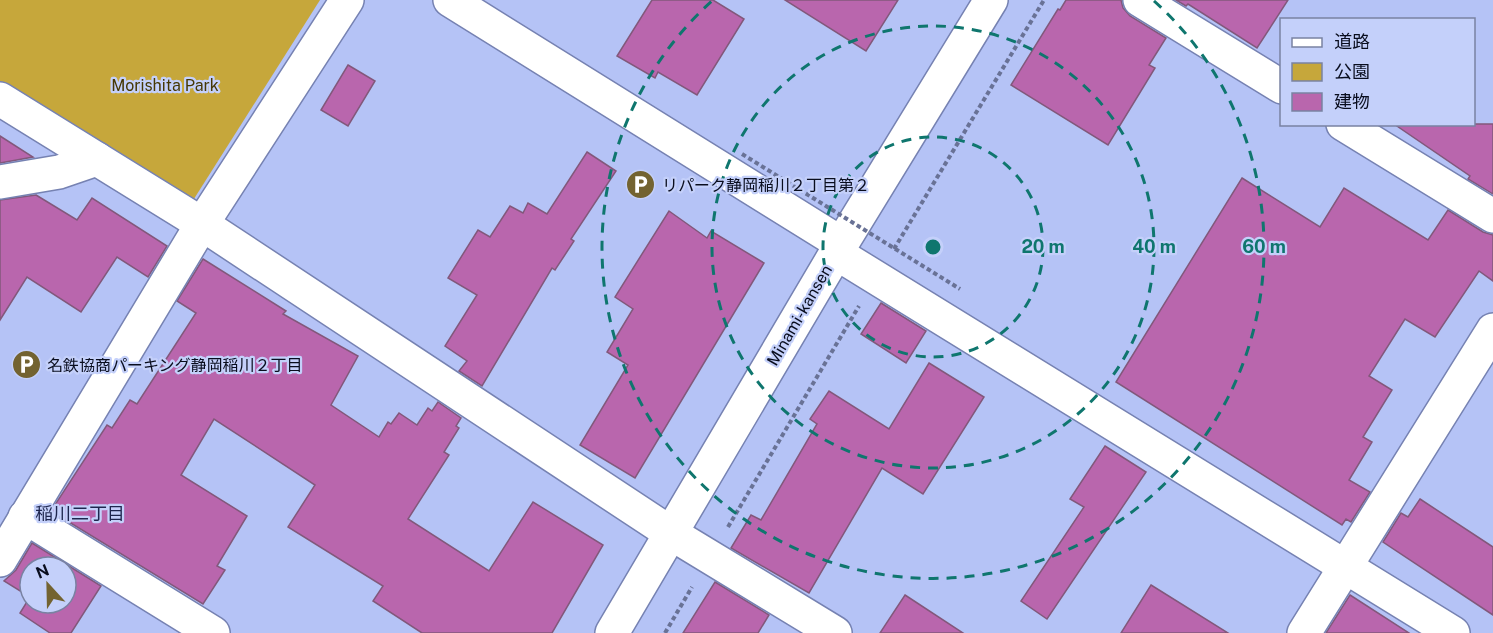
<svg xmlns="http://www.w3.org/2000/svg" width="1493" height="633" font-family="'Public Sans','Noto Sans JP',sans-serif">
<rect width="100%" height="100%" fill="#b5c3f6"/>
<path fill="#c6a73b" d="M0 0H320L192 202 0 81Z"/>
<g fill="#b966ad" stroke="#82587b" stroke-width="1.5" fill-rule="evenodd">
<path d="M652 0H713L744 19 697 95 658 72 655 78 617 56Z"/>
<path d="M785 0H898L866 51Z"/>
<path d="M1066 0H1121L1123 8 1130 16 1166 38 1149 65 1155 68 1108 145 1011 85 1058 9 1060 10Z"/>
<path d="M1176 0H1288L1257 48 1188 4 1186 6Z"/>
<path d="M348 65 375 81 348 126 321 110Z"/>
<path d="M1394 124H1493V194L1468 179 1470 176Z"/>
<path d="M0 136 33 157 0 163Z"/>
<path d="M587 152 616 171 571 239 574 241 555 270 552 268 482 386 459 371 467 361 445 346 477 295 448 278 478 230 490 237 510 206 523 213 528 203 547 214Z"/>
<path d="M1242 178 1320 227 1344 188 1428 240 1448 210 1483 232 1493 235V281L1479 271 1435 337 1405 319 1369 376 1392 390 1363 437 1372 442 1349 480 1370 492 1351 522 1346 519 1342 525 1116 382Z"/>
<path d="M36 195 77 220 92 198 167 246 148 277 117 257 81 312 27 277 0 320V200Z"/>
<path d="M669 211 707 238 711 231 764 263 635 478 580 445 628 365 607 352 633 309 615 297Z"/>
<path d="M203 259 286 311 283 314 358 356 331 405 379 437 388 422 391 424 399 413 417 425 428 408 432 411 438 402 461 418 456 426 459 428 444 452 449 455 408 519 489 571 533 502 603 545 552 633H422L373 601 383 586 288 527 315 485 214 419 181 475 247 516 217 566 225 570 203 604 51 511 107 425 112 428 130 400 137 404 196 313 177 301Z"/>
<path d="M881 303 926 331 906 363 861 334Z"/>
<path d="M929 363 984 397 923 494 882 468 809 593 731 548 751 515 761 520 817 424 810 419 829 391 889 429Z"/>
<path d="M1105 446 1146 472 1047 619 1021 601 1084 507 1070 499Z"/>
<path d="M1420 499 1493 547V615L1383 542 1401 513 1408 517Z"/>
<path d="M32 543 101 586 71 633H50L20 613 30 597 4 581 16 570ZM30 567H66V603H30Z"/>
<path d="M715 582 769 615 758 633H683Z"/>
<path d="M1151 585 1228 633H1121Z"/>
<path d="M905 595 963 633H880Z"/>
<path d="M1350 595 1409 633H1326Z"/>
</g>
<g fill="none" stroke-linecap="round" stroke-linejoin="round">
<defs>
<g id="minor">
<path d="M450 0 842 244"/>
<path d="M1140 0 1282 87"/>
<path d="M0 99 202 224 347 0"/>
<path d="M1343 124 1493 216"/>
<path d="M0 182 59 172 97 159"/>
<path d="M836 253 1453 633"/>
<path d="M25 517 213 633"/>
<path d="M0 560 202 224 672 534 835 633"/>
<path d="M1304 633 1493 330"/>
</g>
<path id="major" d="M612 633 836 253 991 0"/>
</defs>
<use href="#minor" stroke="#7682b2" stroke-width="36"/>
<use href="#major" stroke="#7682b2" stroke-width="36"/>
<g stroke="#697296" stroke-width="4" stroke-dasharray="4.5 3" stroke-linecap="butt">
<path d="M894 249 1044 0"/>
<path d="M728 527 859 306"/>
<path d="M665 633 692 587"/>
</g>
<use href="#minor" stroke="#fff" stroke-width="33"/>
<use href="#major" stroke="#fff" stroke-width="33"/>
<path stroke="#697296" stroke-width="4" stroke-dasharray="4.5 3" stroke-linecap="butt" d="M742 154 960 289"/>
</g>
<g fill="none" stroke="#0f766e" stroke-width="3" stroke-dasharray="10 8">
<circle cx="933" cy="247" r="110"/>
<circle cx="933" cy="247" r="221"/>
<path d="M1154 1A331 331 0 1 1 712 1"/>
</g>
<defs>
<symbol id="parking-disc" viewBox="-11 -11 22 22"><circle r="9.5" fill="#736331" stroke="#c4d0fa"/><path d="M-3.5-5.5H1a3.5 3.5 0 0 1 0 7H-1V5.5H-3.5ZM-1-3.4V-.6H.8a1.4 1.4 0 0 0 0-2.8Z" fill="#fff"/></symbol>
</defs>
<g fill-rule="evenodd">
<use href="#parking-disc" x="624" y="168" width="33" height="33"/>
<use href="#parking-disc" x="10" y="348" width="33" height="33"/>
</g>
<g text-anchor="middle" stroke-width="4.5" stroke-linejoin="round" paint-order="stroke">
<g font-size="16" fill="#453703" stroke="#c4d0fa">
<text x="165" y="91">Morishita Park</text>
</g>
<g font-size="16" fill="#090d1e" stroke="#c4d0fa" text-anchor="start">
<text x="662" y="191">リパーク静岡稲川２丁目第２</text>
<text x="47" y="371">名鉄協商パーキング静岡稲川２丁目</text>
</g>
<g font-size="16" fill="#090d1e" stroke="#c4d0fa">
<text transform="translate(799 315) rotate(-60)" y="6">Minami-kansen</text>
</g>
<g font-size="18" fill="#1e264e" stroke="#c4d0fa">
<text x="80" y="520">稲川二丁目</text>
</g>
</g>
<circle cx="933" cy="247" r="9" fill="#0f766e" stroke="#c4d0fa" stroke-width="3"/>
<g font-size="18" text-anchor="middle" font-weight="bold" fill="#0f766e" stroke="#c4d0fa" stroke-width="4.5" stroke-linejoin="round" paint-order="stroke">
<text x="1043" y="253">20 m</text>
<text x="1154" y="253">40 m</text>
<text x="1264" y="253">60 m</text>
</g>
<rect x="1280" y="18" width="195" height="108" fill="#c4d0fa" stroke="#7982a2" stroke-width="1.5"/>
<rect x="1292" y="38" width="30" height="9" fill="#ffffff" stroke="#7982a2" stroke-width="1.5"/>
<text x="1334" y="48" font-size="18" fill="#090d1e">道路</text>
<rect x="1292" y="63" width="30" height="18" fill="#c6a73b" stroke="#7982a2" stroke-width="1.5"/>
<text x="1334" y="78" font-size="18" fill="#090d1e">公園</text>
<rect x="1292" y="93" width="30" height="18" fill="#b966ad" stroke="#7982a2" stroke-width="1.5"/>
<text x="1334" y="108" font-size="18" fill="#090d1e">建物</text>
<g transform="translate(48 585) rotate(338)"><circle r="28" fill="#c4d0fa" stroke="#7982a2" stroke-width="1.5"/>
<path d="M0-4.5L10 22L0 15L-10 22Z" fill="#736331"/>
<text y="-9" font-size="16" font-weight="bold" text-anchor="middle" fill="#090d1e">N</text>
</g>
</svg>
